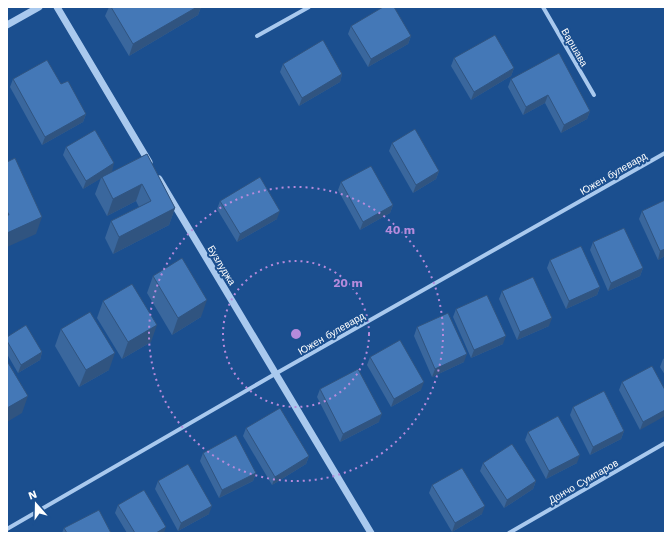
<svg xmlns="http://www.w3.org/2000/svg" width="672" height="540" font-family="'Work Sans',sans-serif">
<rect width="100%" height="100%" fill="#1b4f8f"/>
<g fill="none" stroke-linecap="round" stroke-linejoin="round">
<g stroke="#a9c9ee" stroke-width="4">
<path d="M543 7 594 95"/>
<path d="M257 36 309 7"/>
<path d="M7 529 275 374 665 153"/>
<path d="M509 533 665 443"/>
</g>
<g stroke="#a9c9ee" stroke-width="7">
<path d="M57 7 149 162"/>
<path d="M7 25 39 7"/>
<path d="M159 179 371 533"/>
</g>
</g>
<g fill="#3a679d">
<path d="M109 7H201L198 15 129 56 105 16Z"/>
<path d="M351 26 411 36 408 44 368 67 348 34Z"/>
<path d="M454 58 514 68 511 76 471 100 451 66Z"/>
<path d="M283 64 342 74 340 82 299 106 280 72Z"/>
<path d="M13 79 61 84 86 114 83 122 42 145 10 87Z"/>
<path d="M511 79 590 111 587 119 561 133 545 103 523 115 508 87Z"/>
<path d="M392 143 439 171 436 179 413 193 389 151Z"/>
<path d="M66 147 112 172 147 154 175 208 169 225 113 254 105 238 111 221 139 207 136 201 107 216 95 194 101 178 83 189 63 155Z"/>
<path d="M341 182 393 205 390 213 360 230 338 190Z"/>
<path d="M220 201 277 219 237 242 217 209Z"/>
<path d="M642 211 665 256 658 260 639 219Z"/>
<path d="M593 242 643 268 640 276 608 291 590 250Z"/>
<path d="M550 260 600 287 597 295 566 309 547 268Z"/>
<path d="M153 276 201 317 172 335 147 293Z"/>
<path d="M502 291 549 326 517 340 499 299Z"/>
<path d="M103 301 151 342 122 359 97 318Z"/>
<path d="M456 309 503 344 471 358 453 317Z"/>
<path d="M417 327 464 362 432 377 414 336Z"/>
<path d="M61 329 109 370 79 387 55 346Z"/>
<path d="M7 337 42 352 40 360 18 373 7 354Z"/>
<path d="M370 357 421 390 391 407 367 365Z"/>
<path d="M665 358V375L660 367 663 359Z"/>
<path d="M622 382 665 390 640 430 619 390Z"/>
<path d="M320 389 379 422 340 442 317 397Z"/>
<path d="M573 407 624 431 621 439 590 455 570 415Z"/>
<path d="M246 428 309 456 306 464 272 485 243 436Z"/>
<path d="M528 432 577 463 546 479 525 440Z"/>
<path d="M203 453 256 473 253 481 219 498 200 461Z"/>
<path d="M483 463 536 481 533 489 504 508 480 471Z"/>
<path d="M158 481 209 514 178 531 155 489Z"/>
<path d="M432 485 482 514 452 532 429 493Z"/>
<path d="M118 505 164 533H127L115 513Z"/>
<path d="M64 528 111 533H62Z"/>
</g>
<g fill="#305480">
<path d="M197 7H201L198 15 129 56 133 44Z"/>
<path d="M411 36 408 44 368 67 371 59Z"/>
<path d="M514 68 511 76 471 100 474 92Z"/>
<path d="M342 74 340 82 299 106 302 98Z"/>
<path d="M548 95 545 103 523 115 526 107Z"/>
<path d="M590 111 587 119 561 133 564 125Z"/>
<path d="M86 114 83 122 42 145 45 137Z"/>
<path d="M114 163 112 172 83 189 86 181Z"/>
<path d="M439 171 436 179 413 193 416 185Z"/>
<path d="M142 184 136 201 107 216 113 199Z"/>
<path d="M393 205 390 213 360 230 363 222Z"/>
<path d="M175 208 169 225 113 254 119 237Z"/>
<path d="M280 211 277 219 237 242 240 234Z"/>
<path d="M42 217 36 234 7 247V233Z"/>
<path d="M665 249V256L658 260 660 251Z"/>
<path d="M643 268 640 276 608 291 611 283Z"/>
<path d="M600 287 597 295 566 309 569 301Z"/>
<path d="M207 300 201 317 172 335 178 318Z"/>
<path d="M552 318 549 326 517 340 520 332Z"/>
<path d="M157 325 151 342 122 359 128 342Z"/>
<path d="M506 336 503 344 471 358 474 350Z"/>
<path d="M42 352 40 360 18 373 21 365Z"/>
<path d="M115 353 109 370 79 387 86 370Z"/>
<path d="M467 354 464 362 432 377 435 369Z"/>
<path d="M424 382 421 390 391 407 394 399Z"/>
<path d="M28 396 22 413 7 422V408Z"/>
<path d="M665 410V416L640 430 643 422Z"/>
<path d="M382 414 379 422 340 442 343 434Z"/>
<path d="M624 431 621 439 590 455 593 447Z"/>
<path d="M580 455 577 463 546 479 549 471Z"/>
<path d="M309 456 306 464 272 485 275 477Z"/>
<path d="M256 473 253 481 219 498 222 490Z"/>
<path d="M536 481 533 489 504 508 507 500Z"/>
<path d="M212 506 209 514 178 531 181 523Z"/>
<path d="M485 506 482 514 452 532 455 523Z"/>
<path d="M166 527 164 533H156Z"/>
</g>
<g fill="#4478b7" stroke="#305480">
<path d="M111 7H197L133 44Z"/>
<path d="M383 7H394L411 36 371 59 351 26Z"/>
<path d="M495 35 514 68 474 92 454 58Z"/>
<path d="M323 40 342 74 302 98 283 64Z"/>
<path d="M559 53 590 111 564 125 548 95 526 107 511 79Z"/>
<path d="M47 60 61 84 68 81 86 114 45 137 13 79Z"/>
<path d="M415 129 439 171 416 185 392 143Z"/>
<path d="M95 130 114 163 86 181 66 147Z"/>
<path d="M147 154 175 208 119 237 111 221 151 201 142 184 113 199 102 177Z"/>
<path d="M15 158 42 217 7 233V215H9L7 211V162Z"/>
<path d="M371 166 393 205 363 222 341 182Z"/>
<path d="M260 177 280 211 240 234 220 201Z"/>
<path d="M665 200V249L660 251 642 211Z"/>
<path d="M624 228 643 268 611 283 593 242Z"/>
<path d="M581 246 600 287 569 301 550 260Z"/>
<path d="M182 258 207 300 178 318 153 276Z"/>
<path d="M533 277 552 318 520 332 502 291Z"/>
<path d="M132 284 157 325 128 342 103 301Z"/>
<path d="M487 295 506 336 474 350 456 309Z"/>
<path d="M90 312 115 353 86 370 61 329Z"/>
<path d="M448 313 467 354 435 369 417 327Z"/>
<path d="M26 325 42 352 21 365 7 341V337Z"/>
<path d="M400 340 424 382 394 399 370 357Z"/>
<path d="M7 361 28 396 7 408Z"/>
<path d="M652 366 665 390V410L643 422 622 382Z"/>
<path d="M358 369 382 414 343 434 320 389Z"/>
<path d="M604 391 624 431 593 447 573 407Z"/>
<path d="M280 408 309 456 275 477 246 428Z"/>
<path d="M558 416 580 455 549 471 528 432Z"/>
<path d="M236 435 256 473 222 490 203 453Z"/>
<path d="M512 444 536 481 507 500 483 463Z"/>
<path d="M188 464 212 506 181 523 158 481Z"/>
<path d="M462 468 485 506 455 523 432 485Z"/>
<path d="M144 490 166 527 156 533H135L118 505Z"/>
<path d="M99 510 111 533H67L64 528Z"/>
</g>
<g fill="none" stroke="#b68bdc" stroke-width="2" stroke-dasharray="2 4">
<circle cx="296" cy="334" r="73"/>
<circle cx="296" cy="334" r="147"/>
</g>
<g text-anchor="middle" stroke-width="4" stroke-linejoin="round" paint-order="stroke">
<g font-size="10" fill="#fff" stroke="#1b4f8f">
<text transform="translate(575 47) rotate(60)" y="4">Варшава</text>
<text transform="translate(613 173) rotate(-30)" y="4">Южен булевард</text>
<text transform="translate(222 265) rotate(59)" y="4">Бузлуджа</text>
<text transform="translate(331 333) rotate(-30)" y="4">Южен булевард</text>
<text transform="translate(583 481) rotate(-30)" y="4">Дончо Сумпаров</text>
</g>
</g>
<circle cx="296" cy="334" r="6" fill="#b68bdc" stroke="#1b4f8f" stroke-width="2"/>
<g font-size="12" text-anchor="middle" font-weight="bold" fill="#b68bdc" stroke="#1b4f8f" stroke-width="4" stroke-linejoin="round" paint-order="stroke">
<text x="400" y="234">40 m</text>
<text x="348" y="287">20 m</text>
</g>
<rect width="672" height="540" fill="none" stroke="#ffffff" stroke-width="16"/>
<g transform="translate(36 504) rotate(340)" stroke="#1b4f8f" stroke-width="3" paint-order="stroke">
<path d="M0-3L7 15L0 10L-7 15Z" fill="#ffffff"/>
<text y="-6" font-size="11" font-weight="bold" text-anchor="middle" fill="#ffffff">N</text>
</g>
</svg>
